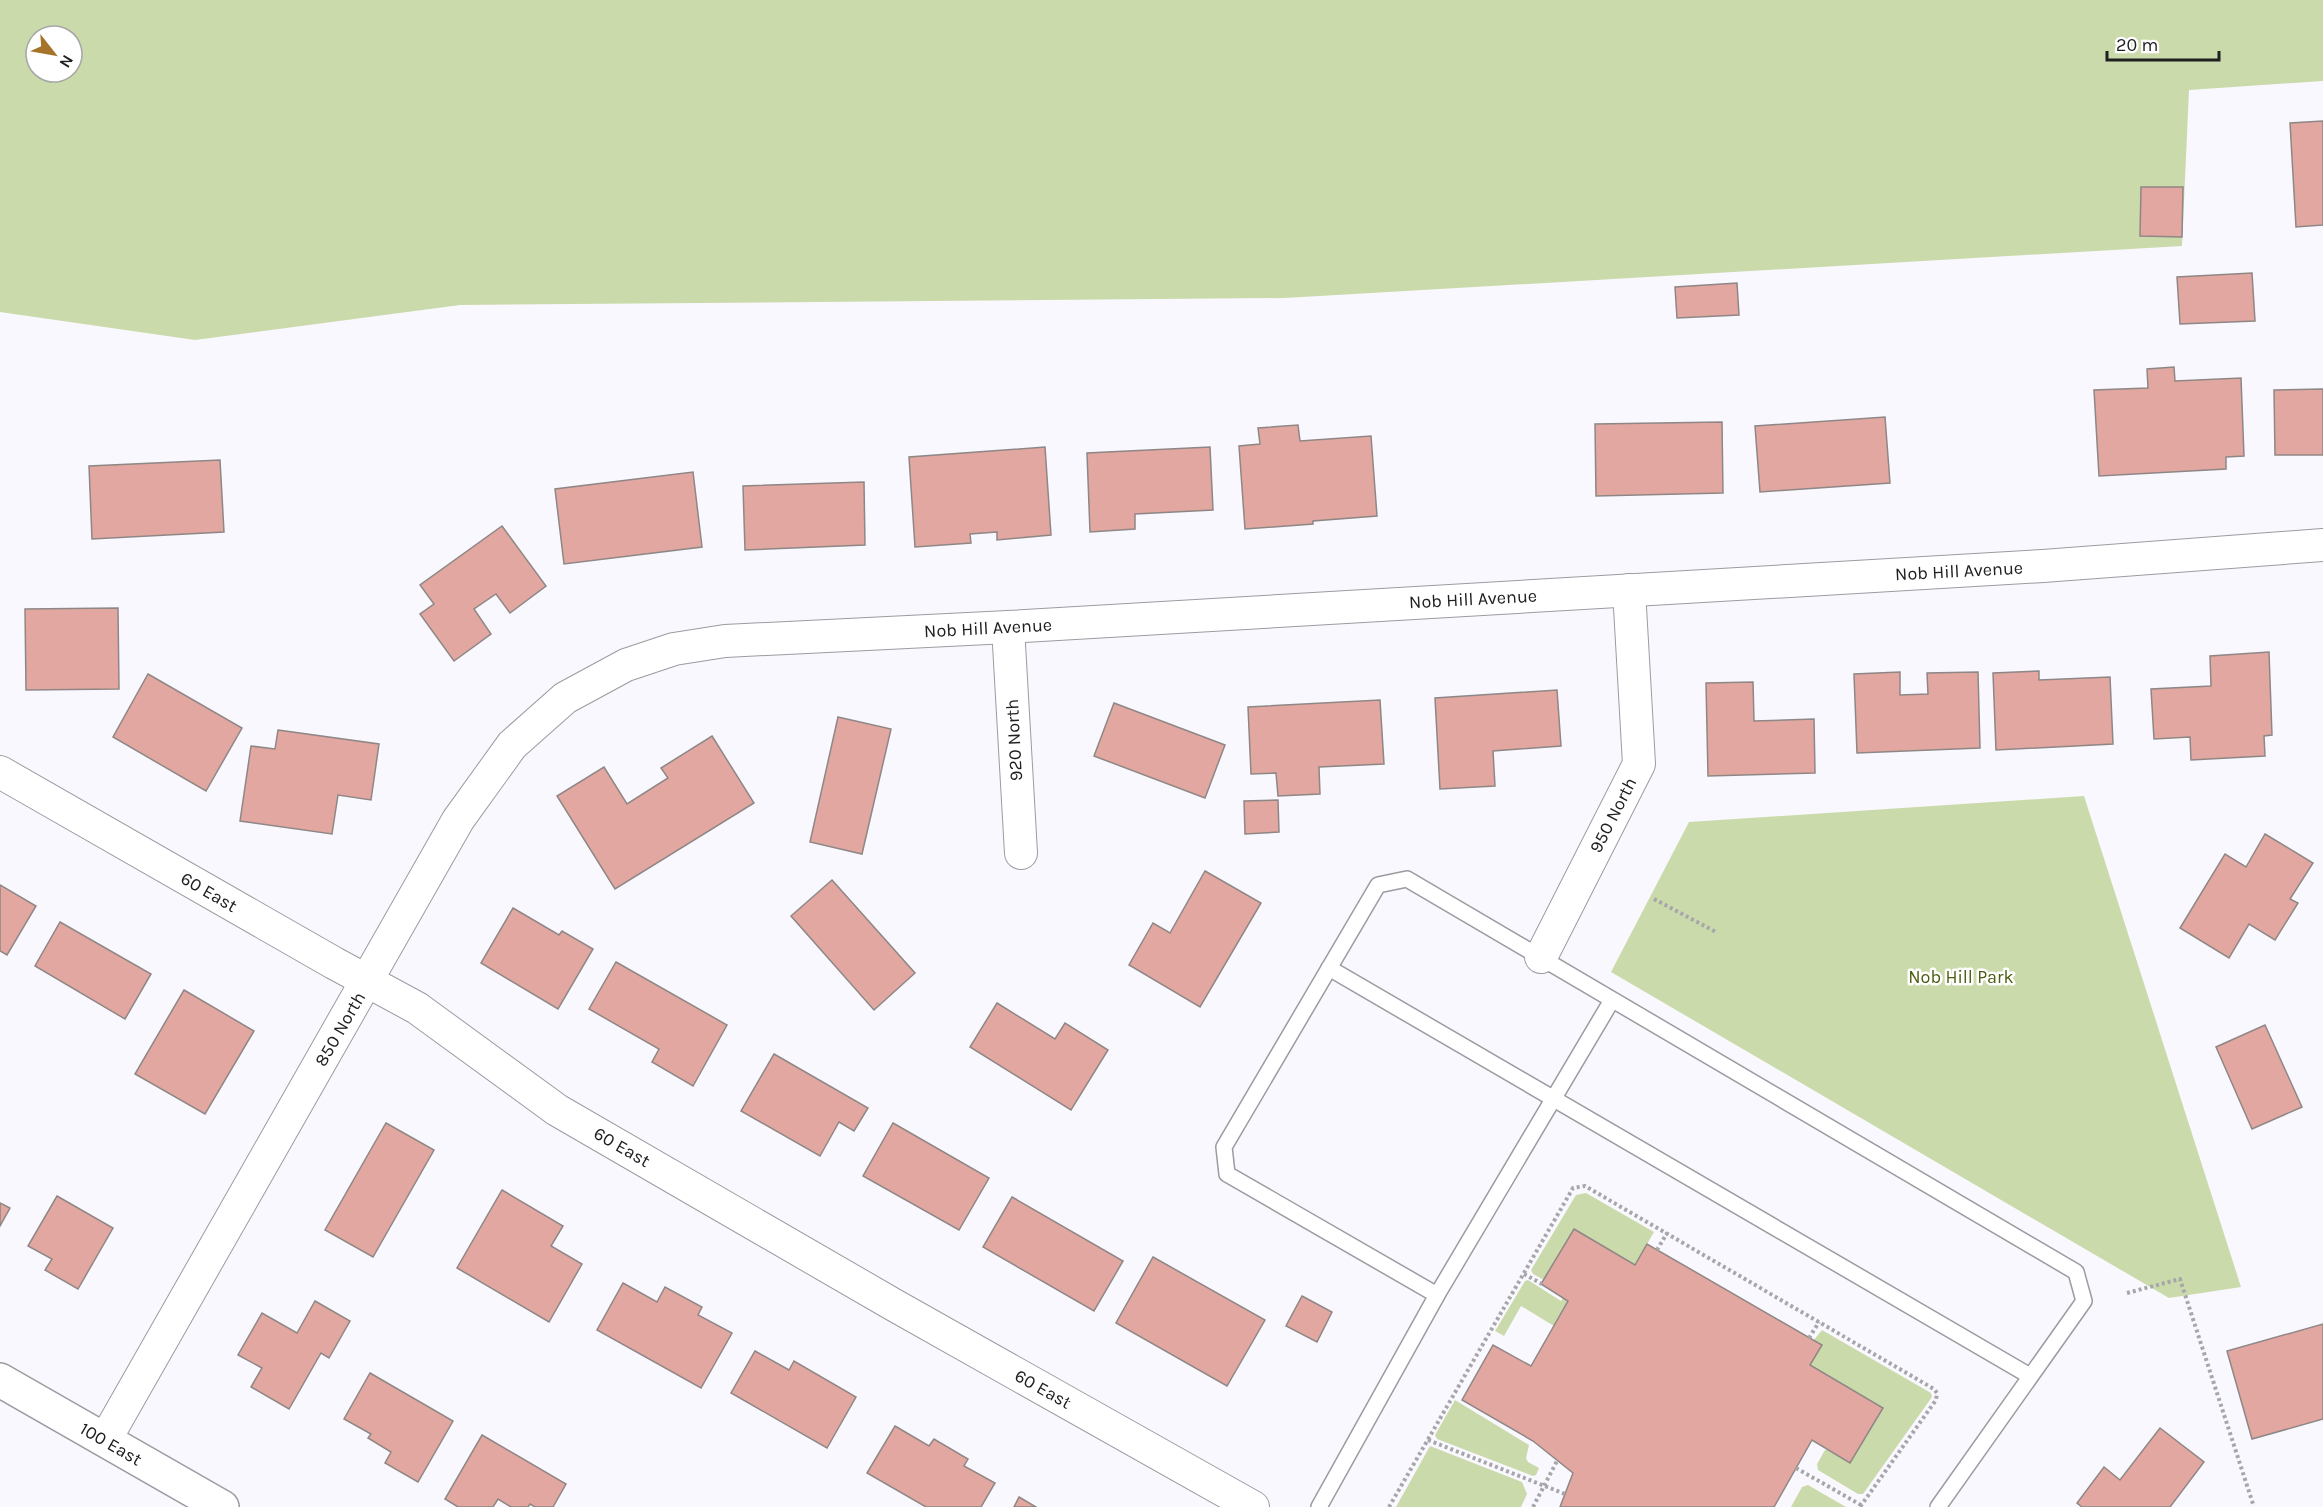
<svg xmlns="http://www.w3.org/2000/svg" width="2323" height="1507" font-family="Karla,sans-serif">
<rect width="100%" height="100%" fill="#f9f8fe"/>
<g fill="#cbdaab" fill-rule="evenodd">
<path d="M0 0H2323V81L2189 90 2182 246 1285 298 460 305 195 340 0 312ZM36 36H72V72H36Z"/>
<path d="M2084 796 2241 1287 2169 1298 1611 972 1689 822Z"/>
<path d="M1586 1193 1654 1232 1635 1265 1574 1229 1544 1280 1533 1274 1531 1270 1576 1195Z"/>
<path d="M1528 1280 1561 1301 1563 1298 1568 1301 1554 1326 1521 1306 1504 1336 1495 1331 1525 1281Z"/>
<path d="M1822 1330 1931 1393 1932 1397 1863 1494H1858L1818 1470 1817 1464 1825 1450H1828L1850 1463 1882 1408 1810 1365 1813 1341Z"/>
<path d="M1455 1400 1529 1445 1526 1458 1528 1462 1539 1468 1536 1475 1533 1476 1437 1439 1435 1435Z"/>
<path d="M1430 1446 1522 1482 1527 1494 1521 1507H1396Z"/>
<path d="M1808 1485 1846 1507H1791L1802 1487Z"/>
</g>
<g fill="#e2a7a0" stroke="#8e8786" stroke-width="1.5">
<path d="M2323 121V225L2296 227 2290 123Z"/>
<path d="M2141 187H2183L2182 237 2140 236Z"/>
<path d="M2252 273 2255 321 2180 324 2177 277Z"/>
<path d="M1737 283 1739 315 1677 318 1675 287Z"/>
<path d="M2174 367 2175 381 2241 378 2244 456 2226 457V469L2099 476 2094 390 2148 388 2147 369Z"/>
<path d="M2323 389V455H2275L2274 390Z"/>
<path d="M1885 417 1890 483 1760 492 1755 426Z"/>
<path d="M1722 422 1723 493 1596 496 1595 424Z"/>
<path d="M1298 425 1300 441 1371 436 1377 516 1313 521V524L1245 529 1239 446 1260 444 1258 428Z"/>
<path d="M1045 447 1051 535 997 540V532L970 534 971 543 915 547 909 457Z"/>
<path d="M1210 447 1213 510 1135 514V529L1090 532 1087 453Z"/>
<path d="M220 460 224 532 92 539 89 466Z"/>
<path d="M693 472 702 547 564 564 555 489Z"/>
<path d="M864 482 865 545 745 550 743 486Z"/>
<path d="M502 526 546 586 510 613 496 594 474 609 491 634 454 661 420 614 434 604 420 585Z"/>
<path d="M118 608 119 689 26 690 25 609Z"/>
<path d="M2269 652 2272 735 2264 736 2265 756 2191 760 2190 737 2154 739 2151 689 2211 686 2210 656Z"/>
<path d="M2039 671V680L2110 677 2113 744 1996 750 1993 673Z"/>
<path d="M1900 672V695L1928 694 1927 673 1978 672 1980 748 1857 753 1854 674Z"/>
<path d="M148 674 242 728 206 791 113 737Z"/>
<path d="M1753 682 1754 721 1814 719 1815 773 1708 776 1706 683Z"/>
<path d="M1557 690 1561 746 1493 751 1495 786 1440 789 1435 698Z"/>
<path d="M1380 700 1384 764 1319 767 1320 794 1278 796 1276 773 1251 774 1248 707Z"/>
<path d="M1114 703 1225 745 1205 798 1094 756Z"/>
<path d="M838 717 891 729 862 854 810 842Z"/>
<path d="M278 730 379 744 371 800 338 795 332 834 240 821 251 746 275 749Z"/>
<path d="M712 736 754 803 615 889 557 796 604 767 627 804 668 778 661 768Z"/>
<path d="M1278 800 1279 832 1245 834 1244 801Z"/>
<path d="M2265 834 2313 863 2290 899 2298 903 2275 940 2249 924 2229 958 2180 928 2225 854 2246 867Z"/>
<path d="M1205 871 1261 903 1200 1007 1129 965 1153 923 1170 933Z"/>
<path d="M832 880 915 973 874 1010 791 916Z"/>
<path d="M0 885 36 906 7 955 0 951Z"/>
<path d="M513 908 559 935 562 931 593 949 558 1009 481 963Z"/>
<path d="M60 922 151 974 125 1019 35 966Z"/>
<path d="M616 962 727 1025 693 1086 652 1062 659 1049 589 1009Z"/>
<path d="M184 990 254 1031 205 1114 135 1074Z"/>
<path d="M997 1003 1055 1039 1065 1023 1108 1050 1071 1110 970 1047Z"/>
<path d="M2265 1025 2302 1107 2252 1129 2216 1047Z"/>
<path d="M774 1054 868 1108 854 1131 839 1122 820 1156 741 1111Z"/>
<path d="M386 1123 434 1150 373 1257 325 1230Z"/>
<path d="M893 1123 989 1178 959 1230 863 1176Z"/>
<path d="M502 1190 563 1226 551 1246 582 1264 549 1322 457 1268Z"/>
<path d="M57 1196 113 1228 78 1289 45 1270 52 1259 28 1246Z"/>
<path d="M1012 1197 1123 1261 1094 1311 983 1247Z"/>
<path d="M0 1203 10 1208 0 1226Z"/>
<path d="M1574 1229 1635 1265 1647 1244 1822 1345 1810 1365 1883 1408 1850 1463 1812 1440 1774 1507H1560L1573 1473 1533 1441 1462 1400 1493 1345 1531 1366 1568 1301 1541 1284Z"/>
<path d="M1153 1257 1265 1320 1227 1386 1116 1323Z"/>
<path d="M623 1283 657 1302 665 1287 702 1307 698 1315 732 1333 701 1388 597 1330Z"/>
<path d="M1302 1296 1332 1312 1317 1342 1286 1326Z"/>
<path d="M315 1301 350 1321 329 1358 321 1353 289 1409 251 1387 262 1368 238 1355 262 1313 297 1333Z"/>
<path d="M2323 1324V1419L2252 1439 2227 1351Z"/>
<path d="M755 1351 789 1370 794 1361 856 1397 827 1448 731 1393Z"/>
<path d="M370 1373 453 1421 418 1482 385 1463 391 1452 368 1438 371 1434 344 1419Z"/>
<path d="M895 1426 929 1446 934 1439 968 1459 964 1466 995 1483 981 1507H926L867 1473Z"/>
<path d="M2160 1428 2204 1462 2170 1507H2082L2077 1503 2104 1467 2120 1480Z"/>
<path d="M482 1435 566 1484 553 1507H535L530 1504 528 1507H511L498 1499 493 1507H458L445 1499Z"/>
<path d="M1019 1497 1036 1507H1014Z"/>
</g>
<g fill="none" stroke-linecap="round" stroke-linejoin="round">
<defs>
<g id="lane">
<path d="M1329 968 2030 1376"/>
<path d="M1437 1295 1612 1000"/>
<path d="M1319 1507 1437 1295 1227 1174 1224 1147 1378 885 1407 879 2076 1272 2084 1301 1938 1507"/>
</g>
<g id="street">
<path d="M1008 627 1021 853"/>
<path d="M0 772 334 963 417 1008 557 1110 894 1305 1253 1507"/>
<path d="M1541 957 1639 764 1629 590"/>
<path d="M105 1440 458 820 512 745 565 698 626 665 674 649 725 641 1008 627 2043 566 2323 545"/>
</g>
<path id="secondary" d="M0 1380 222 1507"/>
</defs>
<use href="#lane" stroke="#9c9ba1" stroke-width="18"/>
<use href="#street" stroke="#9c9ba1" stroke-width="34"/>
<use href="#secondary" stroke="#9c9ba1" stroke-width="36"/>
<g stroke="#a7a6ab" stroke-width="4" stroke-dasharray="3 3" stroke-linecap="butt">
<path d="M1654 899 1716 932"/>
<path d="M1657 1250 1667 1233"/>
<path d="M1524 1274 1542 1284"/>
<path d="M2127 1293 2180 1279 2253 1504"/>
<path d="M1809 1338 1819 1322"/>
<path d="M1428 1440 1565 1494"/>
<path d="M1796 1468 1861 1505"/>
<path d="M1389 1507 1573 1188 1585 1186 1934 1389 1937 1393 1936 1400 1860 1507"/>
<path d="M1533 1507 1557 1461"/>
</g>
<use href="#lane" stroke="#fff" stroke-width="15"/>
<use href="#street" stroke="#fff" stroke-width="32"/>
<use href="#secondary" stroke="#fff" stroke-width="33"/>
</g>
<g text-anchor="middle" stroke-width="5" stroke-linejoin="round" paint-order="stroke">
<g font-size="18" fill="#202022" stroke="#fff">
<text transform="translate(1959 571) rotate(-3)" y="6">Nob Hill Avenue</text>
<text transform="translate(1473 599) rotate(-3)" y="6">Nob Hill Avenue</text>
<text transform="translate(988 628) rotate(-3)" y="6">Nob Hill Avenue</text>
<text transform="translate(1014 740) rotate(-93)" y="6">920 North</text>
<text transform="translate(1613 815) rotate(-63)" y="6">950 North</text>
<text transform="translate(209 892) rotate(30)" y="6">60 East</text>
<text transform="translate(340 1029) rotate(-60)" y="6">850 North</text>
<text transform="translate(622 1147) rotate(30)" y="6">60 East</text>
<text transform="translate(1043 1389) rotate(29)" y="6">60 East</text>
<text transform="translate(111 1444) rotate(30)" y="6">100 East</text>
</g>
<g font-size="18" fill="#4b5c0e" stroke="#fff">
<text x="1961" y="983">Nob Hill Park</text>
</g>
</g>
<g transform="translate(54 54) rotate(121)"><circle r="28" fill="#ffffff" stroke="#a6a6a7" stroke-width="1.5"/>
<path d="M0-4.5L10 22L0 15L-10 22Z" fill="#a5742a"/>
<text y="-9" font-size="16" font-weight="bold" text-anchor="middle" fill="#202022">N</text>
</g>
<path d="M2107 51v9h112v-9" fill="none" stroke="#202022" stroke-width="3"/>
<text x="2116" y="51" font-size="18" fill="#202022" stroke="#ffffff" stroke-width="4.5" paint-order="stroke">20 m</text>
</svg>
